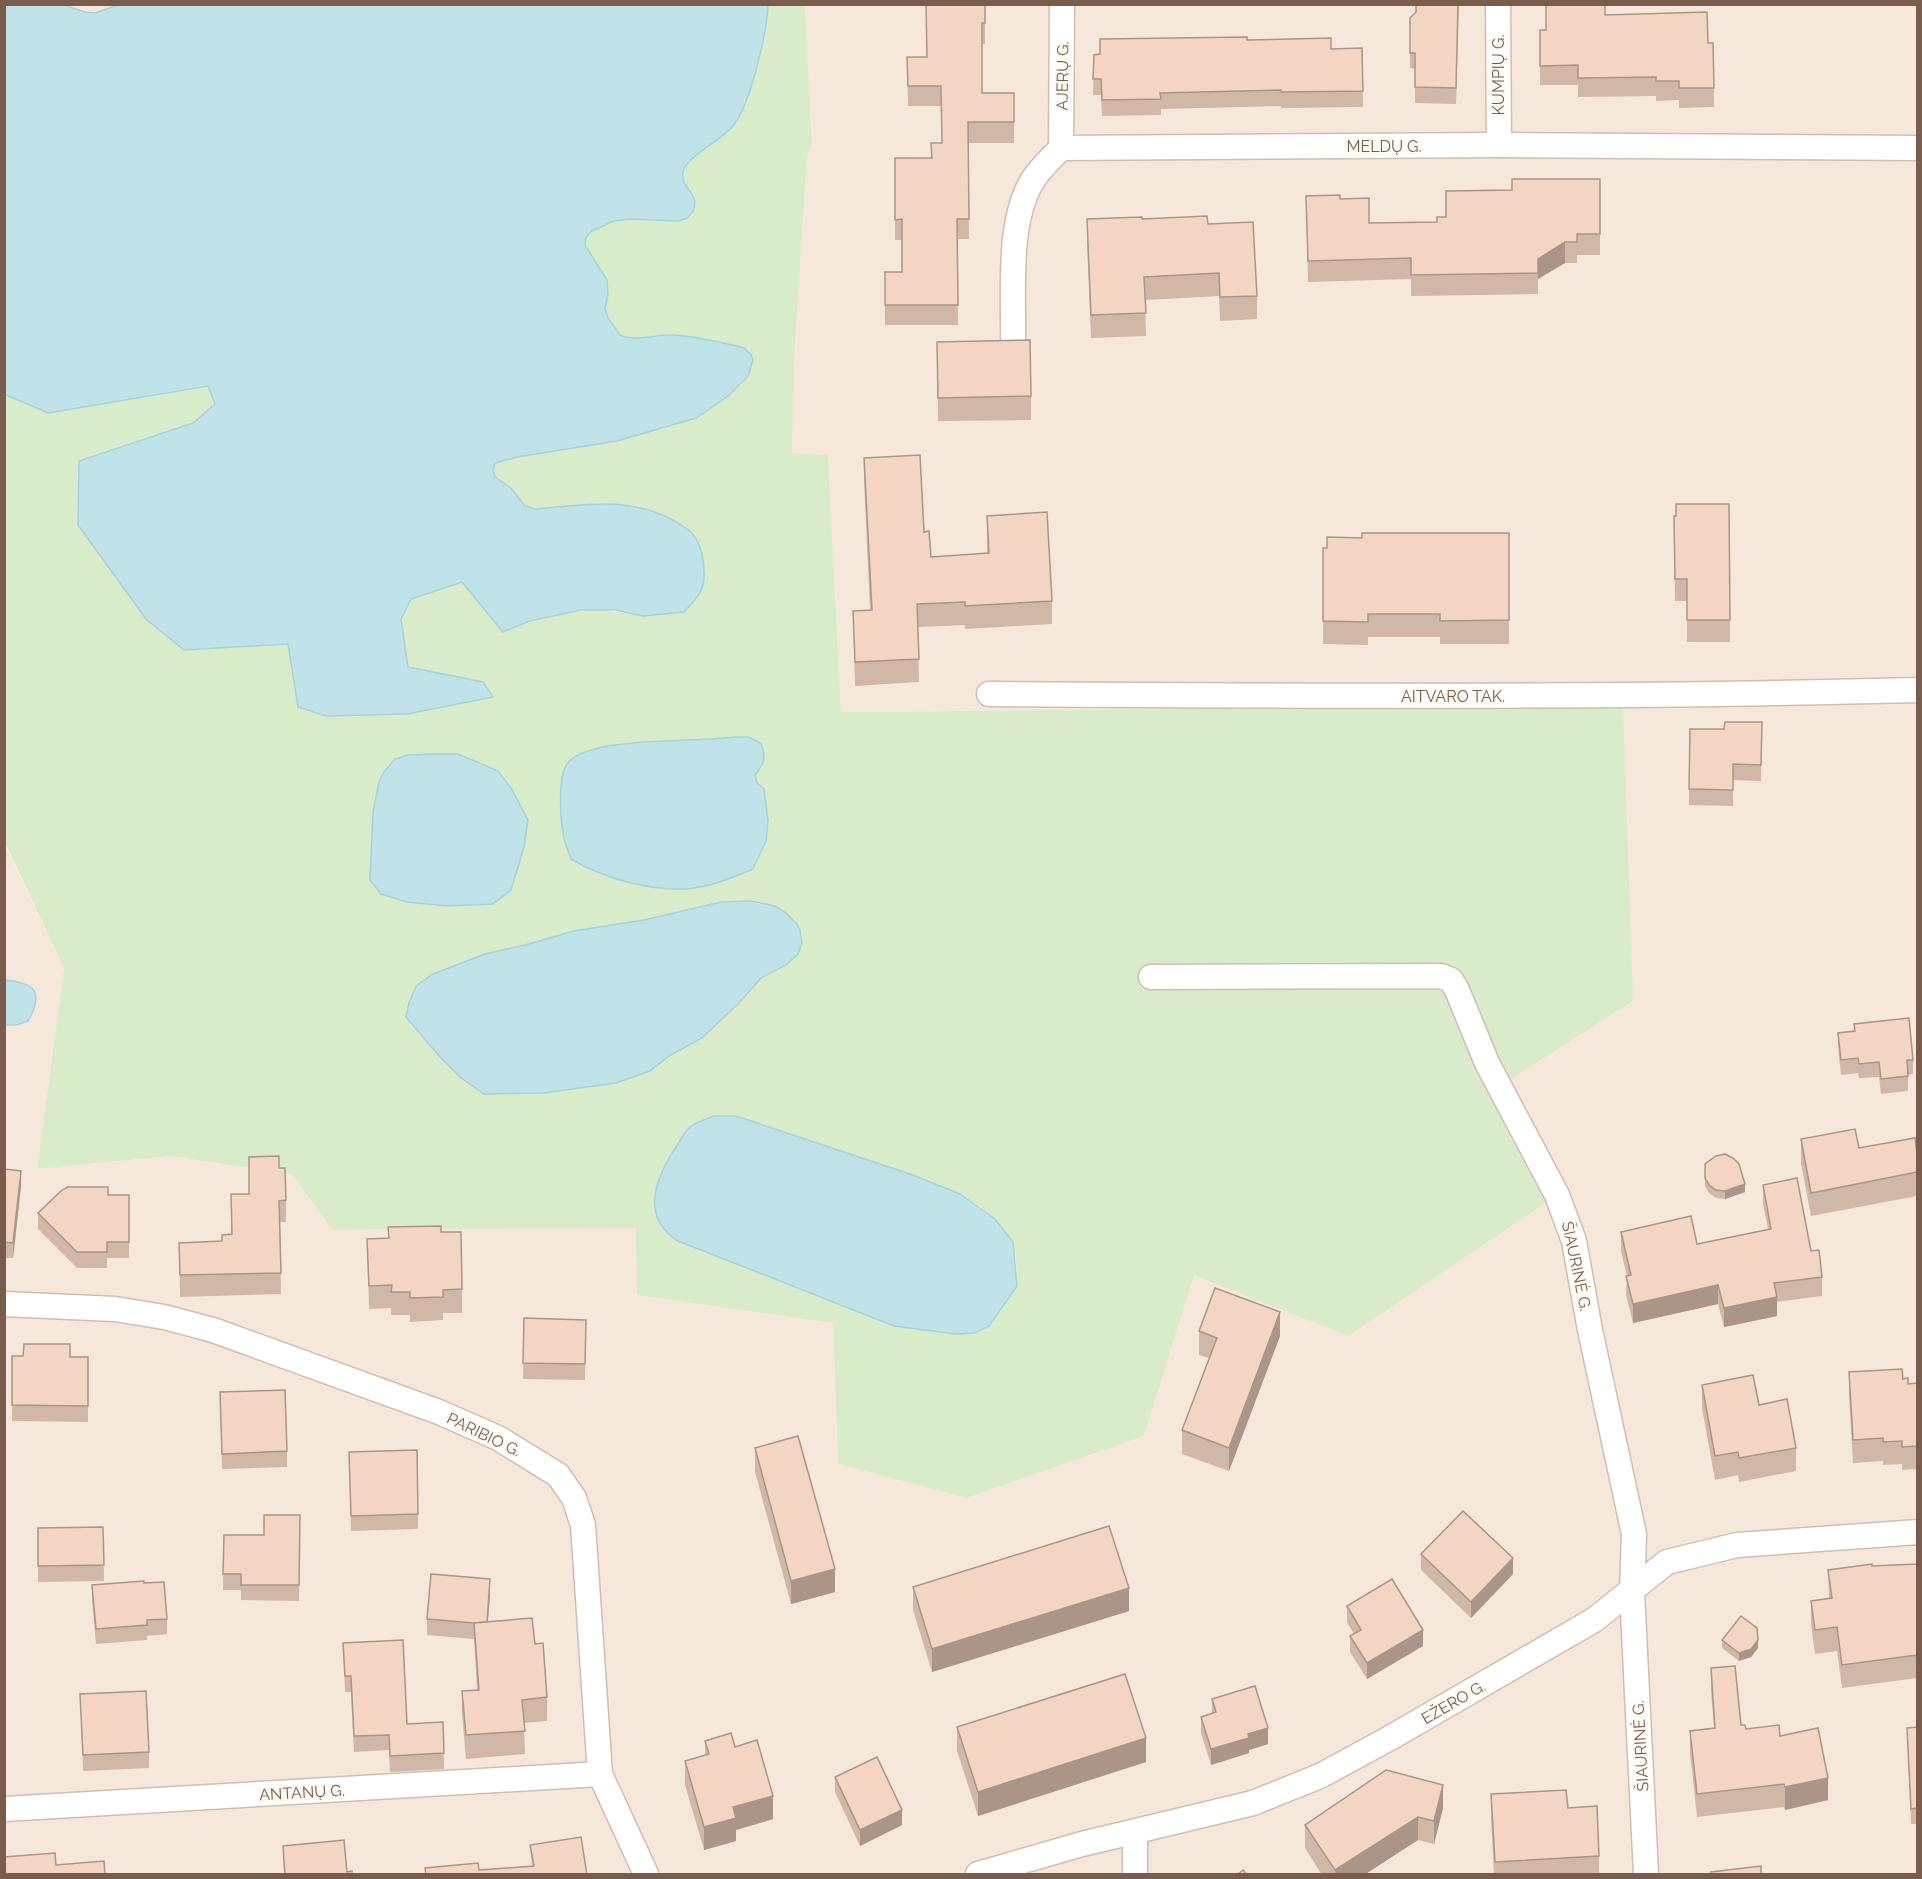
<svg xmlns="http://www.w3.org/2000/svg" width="1922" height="1879" font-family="Raleway,sans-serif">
<rect width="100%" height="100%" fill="#fdf6ec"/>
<g fill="#f5e8da">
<path d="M64 5H118L95 13 85 12Z"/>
<path d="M805 5H1917V1874H5L4 843 64 968 37 1169 171 1156 293 1175 332 1230 637 1228 638 1295 833 1322 838 1464 967 1498 1144 1436 1194 1274 1348 1336 1492 1091 1623 705 841 712 828 455 792 454 795 346 807 158 812 144Z"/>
</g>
<path fill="#d8ecc9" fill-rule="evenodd" d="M768 5H805L812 144 807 158 795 346 792 453 828 455 841 712 1623 705 1633 1001 1492 1091 1557 1195 1348 1336 1194 1275 1144 1436 967 1498 838 1464 833 1323 637 1295 636 1228 332 1230 293 1175 171 1156 37 1169 64 968 5 843V394L48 413 207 385 215 404 193 423 79 461 115 576 146 619 184 650 288 644 492 697 483 682 408 667 401 619 411 599 463 582 503 632C554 612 589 605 643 616L639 506 602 503 535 509 525 506 511 488 495 477 493 470 495 463 517 457 617 441 696 418 714 407 742 384 748 376 753 360 731 344 676 335H657L636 339 620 335 608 318 605 308 608 295 607 280 585 245 586 237 591 231 614 221 630 219 678 221 687 218 693 212C694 207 696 202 694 198 689 188 679 182 685 169 691 156 709 148 719 137 748 104 766 49 768 5ZM734 737 763 767 755 775 766 841 753 870 699 888H669L636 885 622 880 563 833 562 778 591 749 652 741 715 740ZM433 754H458L498 771 511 788 528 820 493 903 447 906 407 902 408 755ZM644 920 773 973 761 978 739 1003 702 1038 669 1056 650 1071 543 1093 484 1094 460 1077 440 1057 406 1017 433 974 485 954 525 945 574 931ZM913 1175C949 1189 992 1204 1011 1241 1018 1253 1016 1273 1017 1286L974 1333 956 1334 894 1326 712 1255 678 1241 665 1232Z"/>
<g fill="#bfe3e8" stroke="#a5d3da" stroke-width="1.5">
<path d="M118 5H768C767 31 750 108 732 127 722 139 690 155 684 169 679 182 689 188 694 198 696 202 694 207 693 212L687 218 678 221 630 219 614 221 592 231 586 237 585 245 607 280 608 295 605 308 608 318 620 335C637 342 655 334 673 335 690 336 727 343 744 348L751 355 753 360 748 376 727 397 696 418 617 441 517 457 495 463 493 470 495 477 511 488 525 506 535 509C585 505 632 495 678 523 692 531 698 538 702 554 704 564 706 580 701 590 698 598 690 605 684 612L643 616 615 610H581L530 621 503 632 462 582 411 599 401 619 408 667 483 682 493 697 407 714 326 716 298 707 288 644 184 650 146 619 78 525 79 461 193 423 215 404 208 386 48 413 4 394 5 5H64L85 12 95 13Z"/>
<path d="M734 737H748L761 743C766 757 765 764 755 775L757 783 764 789 768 821 766 841 753 869C736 876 718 884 700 887 662 895 604 879 571 859 568 851 564 841 563 833 560 816 558 777 567 764 588 735 699 743 734 737Z"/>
<path d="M433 754H458L498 771 511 788 528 820 524 847 511 890 493 904 447 906 407 902 381 894 370 880 373 812 379 782 384 772 395 759 408 755Z"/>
<path d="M751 901 775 906 786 913 796 923 800 930 802 943 798 954 786 965 761 978 739 1003 702 1038 669 1056 650 1071 616 1083 543 1093 484 1094 460 1077 440 1057 406 1017 409 1003 416 986 433 974 485 954 525 945 574 931 644 920 721 902Z"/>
<path d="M5 980C34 983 45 991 28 1021L17 1025H5Z"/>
<path d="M714 1116H736L913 1175 960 1194 995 1219 1013 1242 1017 1286 989 1326 974 1333 956 1334 894 1326 678 1241C640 1217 655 1179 676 1147 680 1142 684 1132 689 1128 695 1122 707 1119 714 1116Z"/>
</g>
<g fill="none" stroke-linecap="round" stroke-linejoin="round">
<defs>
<g id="street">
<path d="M1498 4 1499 145"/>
<path d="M1061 148 1062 4"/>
<path d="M1013 344C1014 296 1007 225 1031 183 1038 170 1051 159 1061 148L1499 145 1918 148"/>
<path d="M989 694C1299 696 1608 698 1918 690"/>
<path d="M1151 977 1441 976 1451 980 1457 990 1487 1063 1557 1195 1574 1241 1590 1330 1634 1534 1632 1592 1646 1874"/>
<path d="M4 1304 115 1309 164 1317 213 1330 439 1412 498 1438 558 1475 574 1498 583 1525 600 1774 646 1874"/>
<path d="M4 1809 600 1774"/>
<path d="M1135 1832V1874"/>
<path d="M978 1874 1082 1844 1253 1803 1320 1776 1390 1738 1594 1620 1667 1562 1737 1545 1918 1532"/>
</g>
</defs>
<use href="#street" stroke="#d1beb0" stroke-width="27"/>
<use href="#street" stroke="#fff" stroke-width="24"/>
</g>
<g fill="#d1b7a8">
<path d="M985 4V44H982V93H1014V143H968L969 239H957L958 325H885V272H902V240H895V158H931V143H942L941 106H908L907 57H927Z"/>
<path d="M1459 4 1456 104 1415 103V69L1410 68V53L1416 12Z"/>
<path d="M1605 15 1708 43 1714 88V107L1679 108V100L1656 101V96L1578 97V85H1540V30H1546Z"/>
<path d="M1247 40 1331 49 1362 48 1363 107 1281 108V106L1161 109V115L1102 116 1101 95H1093L1094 55Z"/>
<path d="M1600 179V255H1577V263H1565L1538 279V294L1411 296V279L1308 282 1306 196 1369 223 1437 222 1446 217 1512 190Z"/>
<path d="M1087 219H1142L1208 224 1257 296V319L1220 321 1219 296 1145 300 1146 336 1091 338 1087 242Z"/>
<path d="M937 342 1031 396V420L938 421Z"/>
<path d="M864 458 924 532 931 557 987 553V516L1052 601V624L965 629V625L918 627 919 682 855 686 853 611 870 610 864 481Z"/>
<path d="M1729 504 1730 642H1687V601H1675L1674 516Z"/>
<path d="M1509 533V644H1440V637H1368V645L1323 644V548H1327L1362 538Z"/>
<path d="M1762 722 1761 781 1733 780V806L1689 805V789L1724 729Z"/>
<path d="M1854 1024 1913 1060V1074L1908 1075V1091L1881 1094 1879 1077 1859 1078 1858 1073 1841 1075 1838 1047V1033L1854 1031Z"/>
<path d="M1801 1139 1859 1148 1917 1153V1196L1811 1216 1801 1163Z"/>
<path d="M1705 1164 1745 1192 1725 1199 1716 1198 1709 1193 1705 1186Z"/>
<path d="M279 1168 286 1200V1222H280L281 1294 180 1297 179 1243 222 1241 231 1234V1194H249Z"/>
<path d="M4 1169 21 1186 13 1258H4Z"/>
<path d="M1763 1185 1811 1251 1822 1277V1296L1777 1302V1316L1724 1327 1718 1304 1633 1323 1626 1295 1627 1276 1621 1251V1232L1697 1244 1768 1229 1763 1204Z"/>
<path d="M108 1195H129V1258H107V1268H77L38 1229V1213Z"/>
<path d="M388 1227 441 1232 462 1289V1313H443V1320L410 1322V1315H391V1308L369 1309 367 1239 388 1238Z"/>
<path d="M524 1318 586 1320 585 1380 523 1379Z"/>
<path d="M1199 1331 1280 1336 1229 1471 1182 1454V1430L1209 1358 1199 1355Z"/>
<path d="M12 1356 88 1357V1422L12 1421Z"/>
<path d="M1849 1372 1903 1379 1908 1384 1917 1383V1469L1902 1470V1464L1883 1465V1461L1853 1463 1849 1396Z"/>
<path d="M1702 1385 1759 1405 1796 1448V1471L1739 1482 1738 1475 1715 1480 1702 1408Z"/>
<path d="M220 1392 287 1451V1467L222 1469Z"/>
<path d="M755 1448 835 1592 791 1604 755 1472Z"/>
<path d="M349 1452 418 1514V1529L351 1531Z"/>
<path d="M300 1515 299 1601 241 1600V1590H223L224 1535H264Z"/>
<path d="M103 1527 104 1581 38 1582V1528Z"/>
<path d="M1421 1554 1513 1574 1471 1618 1421 1570Z"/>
<path d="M1917 1564V1678L1842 1688 1837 1651 1815 1654 1811 1624V1601L1829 1599 1828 1570Z"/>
<path d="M144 1583 167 1619V1634L147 1636V1640L96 1644 92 1601V1585Z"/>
<path d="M913 1587 1129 1611 932 1672 913 1610Z"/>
<path d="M490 1595 488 1622 535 1644 547 1697V1721L524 1723 525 1754 466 1759 462 1714V1691L477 1690 474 1639 427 1635V1619Z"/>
<path d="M1347 1606 1423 1646 1367 1679 1350 1652V1636L1354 1634 1347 1622Z"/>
<path d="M1722 1640 1758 1648 1751 1657 1739 1661 1722 1648Z"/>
<path d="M343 1643 407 1724 443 1722 444 1769 390 1772 389 1750 354 1752 351 1692H345Z"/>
<path d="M1711 1668 1741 1725 1746 1729 1780 1736 1828 1800 1785 1810 1784 1807 1697 1817 1690 1753V1731L1714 1728 1711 1691Z"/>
<path d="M80 1694 149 1752V1768L83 1771Z"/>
<path d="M1212 1699 1268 1744 1249 1750V1753L1211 1765 1201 1733V1717L1212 1713Z"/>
<path d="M957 1727 1146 1762 978 1816 957 1751Z"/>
<path d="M1917 1727V1824H1911L1907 1728Z"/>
<path d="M705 1741 735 1747 773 1819 736 1830V1841L704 1850 685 1785V1761L705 1755Z"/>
<path d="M835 1777 902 1825 860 1846 835 1792Z"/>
<path d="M1491 1794 1568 1808 1599 1856V1875H1494L1491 1818Z"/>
<path d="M1443 1808 1434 1844 1418 1840 1364 1875H1322L1305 1848V1825Z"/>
<path d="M530 1845 587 1875H425V1868L479 1870 532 1866Z"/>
<path d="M283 1846 347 1872 352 1875H284Z"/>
</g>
<g fill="#aa9588">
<path d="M1565 242V263L1538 279V259Z"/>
<path d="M21 1171V1186L13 1258V1243Z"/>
<path d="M1745 1184V1192L1725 1199V1191Z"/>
<path d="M1718 1285V1304L1633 1323V1304Z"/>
<path d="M1777 1297V1316L1724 1327V1308Z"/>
<path d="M1280 1312V1336L1229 1471V1448Z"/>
<path d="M1513 1558V1574L1471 1618V1602Z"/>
<path d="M835 1569V1592L791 1604V1581Z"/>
<path d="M490 1579V1595L486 1640V1624Z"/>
<path d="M1129 1588V1611L932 1672V1649Z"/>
<path d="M1423 1630V1646L1367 1679V1663Z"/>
<path d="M1758 1640V1648L1751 1657 1739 1661V1653Z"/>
<path d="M1268 1728V1744L1249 1750V1753L1211 1765V1749L1248 1734Z"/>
<path d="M1146 1738V1762L978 1816V1792Z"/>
<path d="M1828 1778V1800L1785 1810V1787Z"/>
<path d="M1443 1785V1808L1434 1844V1821Z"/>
<path d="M773 1796V1819L736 1830V1841L704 1850V1827L733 1807Z"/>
<path d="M902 1810V1825L860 1846V1830Z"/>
<path d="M1418 1817V1840L1364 1875H1335V1870Z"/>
</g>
<g fill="#f3d5c3" stroke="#aa9588" stroke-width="1.5">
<path d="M926 4H985V23H982V93H1014V122H968L969 219H957L958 305H885V272H902V219L895 220V158H932L931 143H942L941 86H908L907 57H927Z"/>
<path d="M1416 4H1458L1456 88 1415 87V53H1410V18L1416 12Z"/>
<path d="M1546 4H1605V15L1707 12 1708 43H1713L1714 88H1679V81H1656V77L1578 78V65L1540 66V30H1546Z"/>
<path d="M1247 37V40L1331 38V49L1362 48 1363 91 1281 92V90L1160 93 1161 99 1102 100 1101 79H1093L1094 55 1100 54V39Z"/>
<path d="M1512 179H1600V234H1577V242H1565L1538 259V273L1411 275V258L1308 261 1306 196 1340 195V199L1369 198V223L1437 222V217H1446V191L1512 190Z"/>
<path d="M1207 216 1208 224 1253 222 1257 296 1220 297 1219 273 1144 277 1146 313 1091 315 1087 219 1142 217V219Z"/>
<path d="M1030 340 1031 396 938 398 937 342Z"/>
<path d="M920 455 924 532 929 531 931 557 989 553 987 516 1047 512 1052 601 965 606V602L917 604 919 659 855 662 853 611 872 610 864 458Z"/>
<path d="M1676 504H1729L1730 620H1687V579H1675L1674 516H1676Z"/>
<path d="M1362 533H1509V620L1440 621V614H1368V622L1323 621V548H1327V537L1362 538Z"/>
<path d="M1725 722H1762L1761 765 1733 764V790L1689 789 1690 729H1724Z"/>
<path d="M1909 1018 1913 1060H1907L1908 1076 1881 1079 1879 1062 1859 1064 1858 1058 1841 1060 1838 1033 1855 1031 1854 1024Z"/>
<path d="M1855 1129 1859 1148 1915 1138 1917 1153V1172L1811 1193 1801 1139Z"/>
<path d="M1725 1154 1733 1158 1739 1164 1745 1184 1725 1191 1716 1190 1709 1185 1705 1178V1164L1716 1156Z"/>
<path d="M279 1156V1168H285L286 1200 279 1201 281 1273 180 1275 179 1243 222 1241V1235L232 1234 231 1194H249V1157Z"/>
<path d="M4 1169 21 1171 13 1243 4 1242Z"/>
<path d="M1797 1178 1811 1251 1819 1250 1822 1277 1774 1283 1777 1297 1724 1308 1718 1285 1633 1304 1626 1276 1631 1275 1621 1232 1691 1216 1697 1244 1771 1229 1763 1185Z"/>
<path d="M68 1187H108V1195H129V1242H107V1252H77L38 1213 62 1190Z"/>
<path d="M441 1226V1232H461L462 1289 443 1290V1297L410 1298V1292H391L392 1285 369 1286 367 1239 389 1238 388 1227Z"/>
<path d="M1215 1288 1280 1312 1229 1448 1182 1430 1217 1338 1199 1331Z"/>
<path d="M524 1318 586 1320 585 1364 523 1363Z"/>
<path d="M24 1344H70V1357H88V1406L12 1405V1356H23Z"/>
<path d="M1902 1369 1903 1379 1908 1378V1384L1917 1383V1446L1902 1447V1441L1883 1442V1438L1853 1440 1849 1372Z"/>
<path d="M1753 1375 1759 1405 1787 1399 1796 1448 1739 1458 1738 1452 1715 1456 1702 1385Z"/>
<path d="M285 1390 287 1451 222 1454 220 1392Z"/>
<path d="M798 1436 835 1569 791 1581 755 1448Z"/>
<path d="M417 1450 418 1514 351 1516 349 1452Z"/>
<path d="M1463 1511 1513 1558 1471 1602 1421 1554Z"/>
<path d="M264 1515H300L299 1585H241V1574H223L224 1535H264Z"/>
<path d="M1109 1526 1129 1588 932 1649 913 1587Z"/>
<path d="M103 1527 104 1565 38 1566V1528Z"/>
<path d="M1872 1564V1566L1917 1564V1655L1842 1665 1837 1627 1815 1630 1811 1601 1832 1598 1828 1570Z"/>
<path d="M431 1574 490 1579 487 1622 474 1623 427 1619Z"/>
<path d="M1392 1579 1423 1630 1367 1663 1350 1636 1361 1630 1347 1606Z"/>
<path d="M144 1581V1583L164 1582 167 1619 147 1620V1625L96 1629 92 1585Z"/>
<path d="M1741 1616 1757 1628 1758 1640 1751 1649 1739 1653 1722 1640Z"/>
<path d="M532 1618 535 1644 543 1643 547 1697 522 1700 525 1731 466 1735 462 1691 479 1690 474 1623Z"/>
<path d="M403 1640 407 1724 443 1722 444 1753 390 1756 389 1735 354 1736 351 1676H345L343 1643Z"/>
<path d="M1735 1666 1741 1725H1745L1746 1729 1779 1725 1780 1736 1818 1728 1828 1778 1785 1787 1784 1784 1697 1794 1690 1731 1715 1728 1711 1668Z"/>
<path d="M1125 1674 1146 1738 978 1792 957 1727Z"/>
<path d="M1255 1686 1268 1728 1248 1734 1249 1738 1211 1749 1201 1717 1216 1712 1212 1699Z"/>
<path d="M146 1691 149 1752 83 1755 80 1694Z"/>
<path d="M1917 1727V1808L1911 1809 1907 1728Z"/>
<path d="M731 1733 735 1747 757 1740 773 1796 733 1807 736 1818 704 1827 685 1761 709 1754 705 1741Z"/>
<path d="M877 1757 902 1810 860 1830 835 1777Z"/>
<path d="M1386 1770 1443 1785 1434 1821 1418 1817 1335 1870 1305 1825Z"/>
<path d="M1566 1790 1568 1808 1597 1806 1599 1856 1495 1862 1491 1794Z"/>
<path d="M581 1837 587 1875H426L425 1868 478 1863 479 1870 534 1866 530 1845Z"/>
<path d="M344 1840 347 1872 352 1871V1875H285L283 1846Z"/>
<path d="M55 1853 56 1865 104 1861 105 1875H4V1857Z"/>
<path d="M1761 1866V1875H1711V1872Z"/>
<path d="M1243 1870 1247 1875H1237Z"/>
</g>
<g text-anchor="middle" stroke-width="5" stroke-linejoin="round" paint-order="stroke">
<g font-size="16" fill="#7a5c4d" stroke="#fffaf3">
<text transform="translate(1498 75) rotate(-90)" y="6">KUMPIŲ G.</text>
<text transform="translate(1062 76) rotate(-89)" y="6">AJERŲ G.</text>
<text x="1384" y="152">MELDŲ G.</text>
<text x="1453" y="702">AITVARO TAK.</text>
<text transform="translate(1577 1266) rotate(78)" y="6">ŠIAURINĖ G.</text>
<text transform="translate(484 1434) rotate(26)" y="6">PARIBIO G.</text>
<text transform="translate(1453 1702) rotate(-30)" y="6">EŽERO G.</text>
<text transform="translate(1640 1746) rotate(-93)" y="6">ŠIAURINĖ G.</text>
<text transform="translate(302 1792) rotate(-3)" y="6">ANTANŲ G.</text>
</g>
</g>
<rect width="1922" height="1879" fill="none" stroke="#7a5c4d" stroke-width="12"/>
</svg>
